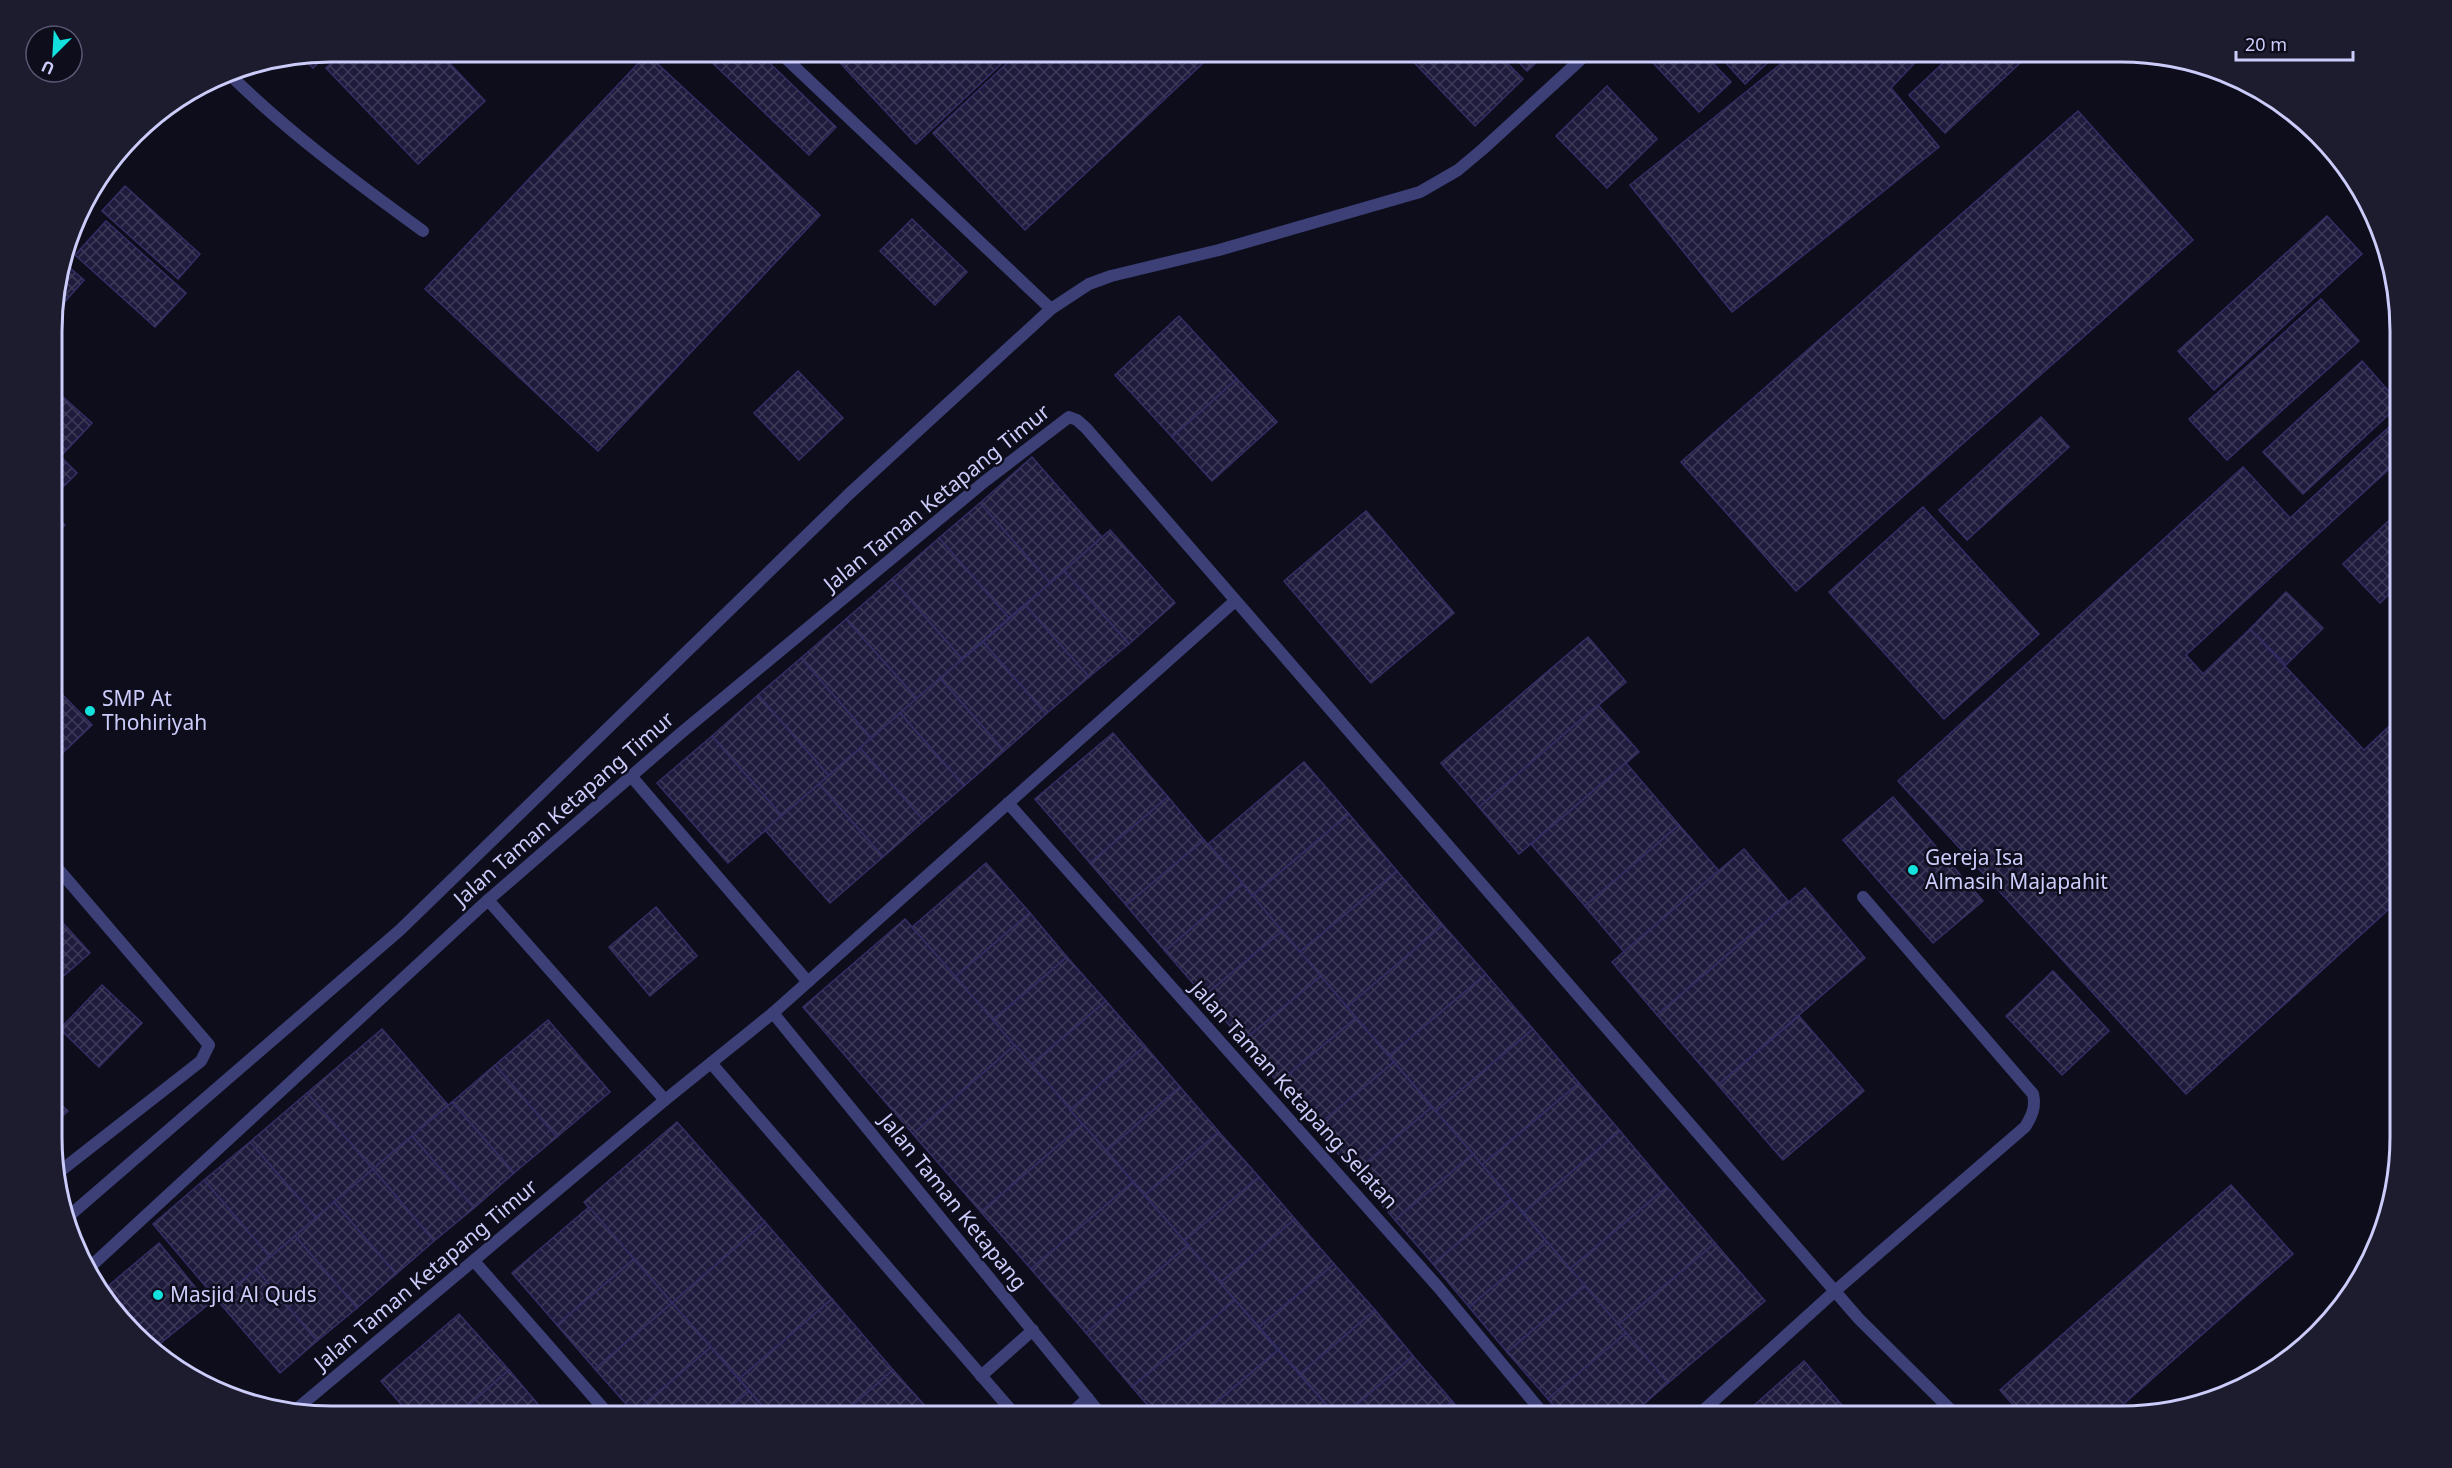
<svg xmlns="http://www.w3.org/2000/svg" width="2452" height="1468" font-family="'Noto Sans',sans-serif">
<defs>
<pattern id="building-cross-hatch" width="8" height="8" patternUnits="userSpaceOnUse" patternTransform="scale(1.5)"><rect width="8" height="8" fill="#1e1b3c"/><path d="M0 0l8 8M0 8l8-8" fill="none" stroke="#3e3b59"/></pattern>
</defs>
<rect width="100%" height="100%" fill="#0e0d1c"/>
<g fill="url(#building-cross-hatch)" stroke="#332f66" stroke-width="1.5">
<path d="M332 51 313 68 302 57 330 51Z"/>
<path d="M344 51H438L485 101 418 164 326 68Z"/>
<path d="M700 51H757L836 127 809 155Z"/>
<path d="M829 51H1015L916 144Z"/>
<path d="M1020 51H1216L1025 230 933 133Z"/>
<path d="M1403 51H1495L1523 79 1475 126Z"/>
<path d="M1508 51H1549L1527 71Z"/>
<path d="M1644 51H1701L1731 82 1699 112 1643 52Z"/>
<path d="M1715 51H1780L1745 84Z"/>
<path d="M1797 51H1926L1891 88 1939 147 1732 312 1630 185Z"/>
<path d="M1956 51H2033L1945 133 1909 95Z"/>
<path d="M647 54 820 215 598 451 425 289Z"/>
<path d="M1607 86 1657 139 1607 188 1556 136Z"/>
<path d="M2078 111 2193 240 1796 591 1681 462Z"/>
<path d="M125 186 200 254 178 279 102 211Z"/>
<path d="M2327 216 2362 254 2214 390 2178 351Z"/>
<path d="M912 219 967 272 935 305 880 251Z"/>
<path d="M106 221 186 293 155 327 75 255Z"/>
<path d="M63 262 84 280 53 315V294Z"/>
<path d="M2321 299 2359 341 2227 460 2189 419Z"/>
<path d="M1179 316 1237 379 1172 437 1115 375Z"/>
<path d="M53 325 59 329 53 338Z"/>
<path d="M2362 361 2400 404 2303 494 2263 452Z"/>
<path d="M798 371 843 418 799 460 754 413Z"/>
<path d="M1237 379 1277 422 1212 481 1172 437Z"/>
<path d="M53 388 92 423 63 454 53 445Z"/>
<path d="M2041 417 2069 447 1967 540 1939 510Z"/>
<path d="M2400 417V459L2186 655 2203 674 2250 629 2364 750 2400 716V899L2186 1094 1898 781 2243 467 2290 518Z"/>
<path d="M53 449 77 473 54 496 53 495Z"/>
<path d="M1032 457 1102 537 1050 583 980 503Z"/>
<path d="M980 503 1050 583 1009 618 939 538Z"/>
<path d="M1923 507 2039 634 1944 719 1829 592Z"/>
<path d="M2400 510V584L2380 603 2343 564Z"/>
<path d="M1366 511 1454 613 1371 683 1284 581Z"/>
<path d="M53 514 65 525 53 537Z"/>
<path d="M1110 530 1175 603 1129 644 1064 571Z"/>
<path d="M939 538 1009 618 962 659 892 579Z"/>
<path d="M1064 571 1129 644 1089 677 1025 605Z"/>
<path d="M892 579 962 659 917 699 846 619Z"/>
<path d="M2286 592 2323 628 2286 665 2250 629Z"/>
<path d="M1025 605 1089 677 1046 714 983 642Z"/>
<path d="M846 619 917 699 871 738 801 658Z"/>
<path d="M1588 637 1626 682 1479 807 1441 763Z"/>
<path d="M983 642 1046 714 1004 751 940 678Z"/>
<path d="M801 658 871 738 829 776 758 695Z"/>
<path d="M940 678 1004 751 964 786 900 713Z"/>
<path d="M53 685 92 725 53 762Z"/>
<path d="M758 695 829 776 782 816 712 736Z"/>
<path d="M1598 705 1639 752 1519 854 1479 807Z"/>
<path d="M900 713 964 786 924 821 860 748Z"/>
<path d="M1113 733 1168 797 1090 863 1035 799Z"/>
<path d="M712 736 782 816 728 863 657 783Z"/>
<path d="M860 748 924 821 883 857 819 784Z"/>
<path d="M1304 762 1349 814 1252 896 1208 844Z"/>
<path d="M1626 763 1679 825 1585 906 1531 844Z"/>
<path d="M819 784 883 857 830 903 765 830Z"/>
<path d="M1168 797 1204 840 1126 905 1090 863Z"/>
<path d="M1893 797 1983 901 1933 943 1843 840Z"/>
<path d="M1349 814 1397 871 1300 952 1252 896Z"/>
<path d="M1679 825 1719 871 1624 952 1585 906Z"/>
<path d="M1204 840 1243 884 1165 951 1126 905Z"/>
<path d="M1744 849 1789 902 1657 1015 1612 962Z"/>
<path d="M986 863 1030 913 955 977 912 927Z"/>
<path d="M1397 871 1443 925 1347 1007 1300 952Z"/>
<path d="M1243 884 1282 931 1204 996 1165 951Z"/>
<path d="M1805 888 1865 958 1718 1085 1657 1015Z"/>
<path d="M656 907 697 956 650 996 609 947Z"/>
<path d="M53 912 90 953 53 985Z"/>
<path d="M1030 913 1067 957 993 1020 955 977Z"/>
<path d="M905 919 1015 1045 913 1134 803 1007Z"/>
<path d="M1443 925 1486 974 1389 1056 1347 1007Z"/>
<path d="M1282 931 1321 976 1243 1041 1204 996Z"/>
<path d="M1067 957 1106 1001 1031 1065 993 1020Z"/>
<path d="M2053 971 2109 1031 2062 1075 2006 1016Z"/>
<path d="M1486 974 1533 1029 1436 1111 1389 1056Z"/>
<path d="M1321 976 1356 1018 1278 1083 1243 1041Z"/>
<path d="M102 985 142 1023 99 1067 60 1029Z"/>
<path d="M1106 1001 1145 1046 1070 1110 1031 1065Z"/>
<path d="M1799 1016 1864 1091 1783 1160 1718 1085Z"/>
<path d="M1356 1018 1394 1062 1316 1127 1278 1083Z"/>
<path d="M548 1020 610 1092 557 1137 495 1065Z"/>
<path d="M382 1029 448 1105 373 1169 307 1093Z"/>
<path d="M1533 1029 1579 1083 1482 1165 1436 1111Z"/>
<path d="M1015 1045 1083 1124 981 1212 913 1134Z"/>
<path d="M1145 1046 1180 1087 1106 1151 1070 1110Z"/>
<path d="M1394 1062 1432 1107 1354 1173 1316 1127Z"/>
<path d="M495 1065 557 1137 514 1173 452 1102Z"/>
<path d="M1579 1083 1620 1131 1523 1213 1482 1165Z"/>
<path d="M1180 1087 1219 1132 1145 1195 1106 1151Z"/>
<path d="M307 1093 373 1169 316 1218 250 1142Z"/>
<path d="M53 1097 68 1111 53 1125Z"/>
<path d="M452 1102 514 1173 474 1208 412 1136Z"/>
<path d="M1432 1107 1473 1154 1395 1220 1354 1173Z"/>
<path d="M677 1122 765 1222 672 1303 584 1202Z"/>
<path d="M1083 1124 1133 1182 1031 1269 981 1212Z"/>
<path d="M1620 1131 1667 1187 1570 1269 1523 1213Z"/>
<path d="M1219 1132 1259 1177 1184 1241 1145 1195Z"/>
<path d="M412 1136 474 1208 434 1241 373 1169Z"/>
<path d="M250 1142 316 1218 270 1257 204 1180Z"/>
<path d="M1473 1154 1511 1199 1433 1264 1395 1220Z"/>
<path d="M373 1169 434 1241 396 1274 334 1202Z"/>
<path d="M1259 1177 1295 1219 1220 1283 1184 1241Z"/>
<path d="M204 1180 270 1257 218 1301 153 1224Z"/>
<path d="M1133 1182 1188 1245 1086 1333 1031 1269Z"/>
<path d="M2231 1185 2293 1254 2110 1416H2023L2000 1390Z"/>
<path d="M1667 1187 1715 1243 1618 1325 1570 1269Z"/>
<path d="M1511 1199 1547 1242 1469 1307 1433 1264Z"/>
<path d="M334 1202 396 1274 357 1308 295 1236Z"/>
<path d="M589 1207 634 1259 557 1325 512 1273Z"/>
<path d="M1295 1219 1334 1264 1259 1327 1220 1283Z"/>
<path d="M765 1222 832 1299 739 1379 672 1303Z"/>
<path d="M295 1236 357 1308 317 1341 256 1269Z"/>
<path d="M1547 1242 1585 1286 1507 1352 1469 1307Z"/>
<path d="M159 1243 209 1304 157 1346 107 1287Z"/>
<path d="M1715 1243 1765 1301 1668 1383 1618 1325Z"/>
<path d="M1188 1245 1235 1300 1132 1387 1086 1333Z"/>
<path d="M634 1259 672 1303 595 1369 557 1325Z"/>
<path d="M1334 1264 1375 1310 1300 1374 1259 1327Z"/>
<path d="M256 1269 317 1341 280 1373 218 1301Z"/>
<path d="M1585 1286 1626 1333 1548 1399 1507 1352Z"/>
<path d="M832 1299 893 1370 839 1417H772L739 1379Z"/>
<path d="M1235 1300 1278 1350 1199 1417H1158L1132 1387Z"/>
<path d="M672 1303 711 1347 634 1413 595 1369Z"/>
<path d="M1375 1310 1413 1356 1342 1417H1337L1300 1374Z"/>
<path d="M459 1314 509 1370 455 1417H412L381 1381Z"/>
<path d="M1626 1333 1668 1383 1629 1417H1563L1548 1399Z"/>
<path d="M711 1347 749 1391 719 1417H637L634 1413Z"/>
<path d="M1278 1350 1330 1409 1321 1417H1199Z"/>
<path d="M1413 1356 1452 1401 1434 1417H1342Z"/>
<path d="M1804 1361 1852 1417H1741Z"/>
<path d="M509 1370 547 1415 545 1417H455Z"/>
<path d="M893 1370 935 1417H839Z"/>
<path d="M749 1391 772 1417H719Z"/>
<path d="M1452 1401 1466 1417H1434Z"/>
<path d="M1330 1409 1337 1417H1321Z"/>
</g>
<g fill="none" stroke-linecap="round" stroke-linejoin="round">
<path stroke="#3c4077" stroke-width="12" d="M227 72C287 131 354 181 423 231"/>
<g stroke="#3c4077" stroke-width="12">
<path d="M778 51 1051 309"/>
<path d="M631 776 808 982"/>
<path d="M1008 803 1439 1288 1546 1417"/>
<path d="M53 863 209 1045 201 1061 54 1176"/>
<path d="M488 900 665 1100"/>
<path d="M773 1013 1103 1417"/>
<path d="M711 1063 1017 1417"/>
<path d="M69 1216 400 930 849 494 1051 309 1089 284 1111 276 1219 250 1420 192 1458 170 1483 149 1590 51"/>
<path d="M474 1261 611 1417"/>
<path d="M89 1268 488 900 681 733 984 482 1069 417 1077 420 1086 428 1859 1319 1957 1416"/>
<path d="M981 1376 1033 1330"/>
<path d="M293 1412 665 1100 773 1013 1235 601"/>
<path d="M1067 1417 1088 1398"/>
<path d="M1696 1417 1835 1291 2025 1127C2032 1116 2036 1107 2033 1094L1863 897"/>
</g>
</g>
<g fill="#12e1de" stroke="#0e0d1c" stroke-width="2">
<circle cx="90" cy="711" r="6"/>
<circle cx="1913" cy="870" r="6"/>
<circle cx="158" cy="1295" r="6"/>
</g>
<g text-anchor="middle" stroke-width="5" stroke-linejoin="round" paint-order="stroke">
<g font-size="21" fill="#ccccfb" stroke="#0e0d1c">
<text transform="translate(937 498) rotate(-39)" y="7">Jalan Taman Ketapang Timur</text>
<text transform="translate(564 809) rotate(-41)" y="7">Jalan Taman Ketapang Timur</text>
<text transform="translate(1294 1095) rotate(48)" y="7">Jalan Taman Ketapang Selatan</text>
<text transform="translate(953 1202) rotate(51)" y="7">Jalan Taman Ketapang</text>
<text transform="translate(426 1275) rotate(-40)" y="7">Jalan Taman Ketapang Timur</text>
</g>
<g font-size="21" fill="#ccccfb" stroke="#0e0d1c" text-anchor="start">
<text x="102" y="706">SMP At<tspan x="102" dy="24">Thohiriyah</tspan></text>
<text x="1925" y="865">Gereja Isa<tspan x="1925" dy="24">Almasih Majapahit</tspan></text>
<text x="170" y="1302">Masjid Al Quds</text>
</g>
</g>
<path d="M0 0H2452V1468H0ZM331 62H2121A269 269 0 0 1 2390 331V1137A269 269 0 0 1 2121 1406H331A269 269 0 0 1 62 1137V331A269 269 0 0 1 331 62Z" fill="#1d1c2e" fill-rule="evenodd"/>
<path fill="none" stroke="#ccccfb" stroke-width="3" d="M331 62H2121A269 269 0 0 1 2390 331V1137A269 269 0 0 1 2121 1406H331A269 269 0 0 1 62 1137V331A269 269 0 0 1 331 62Z"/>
<g transform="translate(54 54) rotate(204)"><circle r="28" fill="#0e0d1c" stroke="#5a5975" stroke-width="1.5"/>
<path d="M0-4.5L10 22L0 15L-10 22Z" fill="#12e1de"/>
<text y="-9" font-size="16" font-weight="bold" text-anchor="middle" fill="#ccccfb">U</text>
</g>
<path d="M2236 51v9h117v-9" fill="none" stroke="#ccccfb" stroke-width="3"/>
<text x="2245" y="51" font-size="18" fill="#ccccfb" stroke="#0e0d1c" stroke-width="4.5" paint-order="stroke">20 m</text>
</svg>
